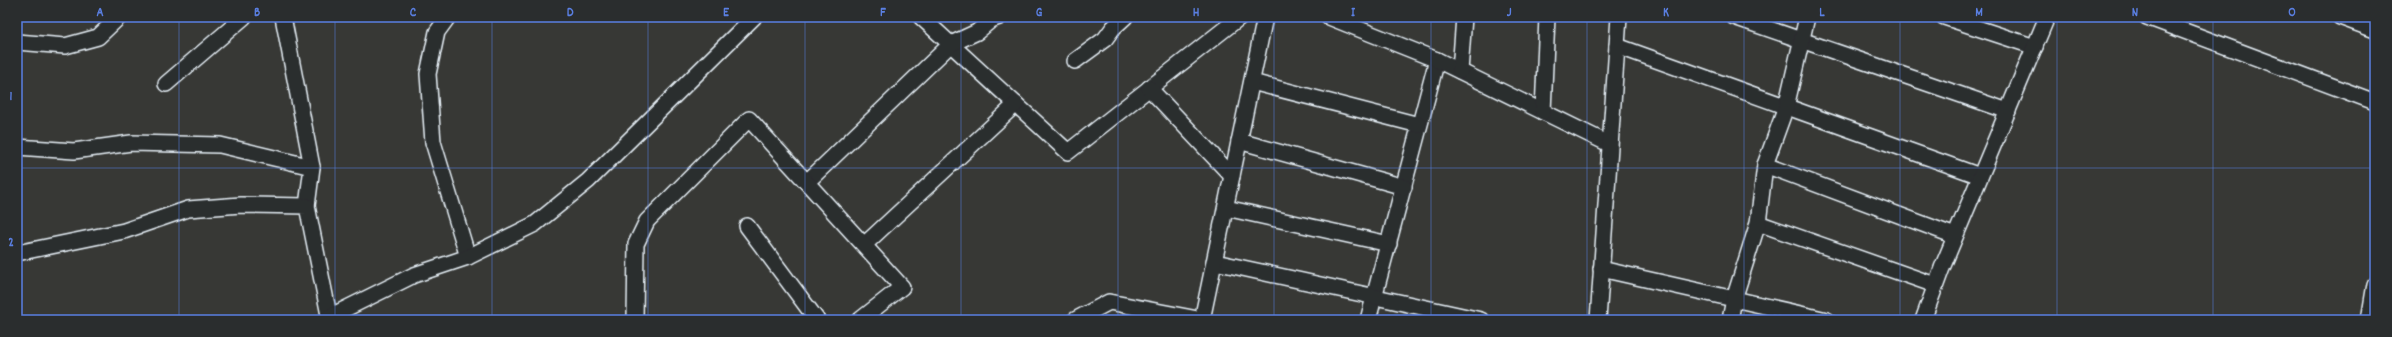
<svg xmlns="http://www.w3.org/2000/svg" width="2392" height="337" font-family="Dekko,sans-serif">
<rect width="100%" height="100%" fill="#373835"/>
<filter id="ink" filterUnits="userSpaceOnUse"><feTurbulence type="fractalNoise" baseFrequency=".025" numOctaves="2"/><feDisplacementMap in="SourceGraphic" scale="8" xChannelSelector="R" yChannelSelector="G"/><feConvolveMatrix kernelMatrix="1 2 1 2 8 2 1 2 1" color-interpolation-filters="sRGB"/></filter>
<g filter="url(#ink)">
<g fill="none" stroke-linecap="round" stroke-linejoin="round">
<defs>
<g id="minor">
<path d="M283 17 312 167"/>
<path d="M448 17 437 32 428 74 433 142 468 257"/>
<path d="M921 17 1068 152 1240 17"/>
<path d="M1329 17 1437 60 1368 320"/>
<path d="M1734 17 2008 111"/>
<path d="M1944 17 2035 47"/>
<path d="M2147 17 2375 102"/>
<path d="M2340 17 2375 30"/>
<path d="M17 42 65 46 98 37 119 17"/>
<path d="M1617 46 1980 176"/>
<path d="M1437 60 1609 144"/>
<path d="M1075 61 1105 39 1113 28 1125 17"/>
<path d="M1460 71 1464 17"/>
<path d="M1252 82 1419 125"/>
<path d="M166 84 244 17"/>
<path d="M1149 88 1232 176"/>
<path d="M1543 112 1547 17"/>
<path d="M1239 141 1404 187"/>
<path d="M17 147 74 151 131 143 220 145 312 167 307 206"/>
<path d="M1765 165 1955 236"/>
<path d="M807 182 951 44 977 32 991 20 999 17"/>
<path d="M1226 208 1389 244"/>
<path d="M1758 223 1935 285"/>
<path d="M747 226 817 320"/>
<path d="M864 245 1016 104"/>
<path d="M17 253 124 231 188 209 241 205 307 206 330 320"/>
<path d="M1215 262 1481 320"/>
<path d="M1601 269 1827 320"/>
<path d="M329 317 414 275 468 257 535 224 588 181 754 17"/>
<path d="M635 320 636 244 647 221 749 119 902 287 860 320"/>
<path d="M1075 320 1109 302 1203 320"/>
<path d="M1202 320 1265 17"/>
<path d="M1598 320 1619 17"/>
<path d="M1730 320 1734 299 1758 223 1765 165 1786 107 1807 17"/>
<path d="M1923 320 1942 268 2047 17"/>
<path d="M2369 320 2375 284"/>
</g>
</defs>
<use href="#minor" stroke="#e8f1f8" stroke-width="18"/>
<use href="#minor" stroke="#2a2d2e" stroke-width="15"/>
</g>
</g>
<path fill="none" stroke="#5a7fe2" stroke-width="1" stroke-opacity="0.55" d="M179 17V320M335 17V320M492 17V320M648 17V320M805 17V320M961 17V320M1118 17V320M1274 17V320M1431 17V320M1587 17V320M1744 17V320M1900 17V320M2057 17V320M2213 17V320M17 168H2375"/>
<rect width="2392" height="337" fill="none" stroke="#2a2d2e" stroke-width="44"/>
<rect x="22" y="22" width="2348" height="293" fill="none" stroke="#5a7fe2" stroke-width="1.5"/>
<g font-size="13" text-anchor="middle" font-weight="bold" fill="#5a7fe2">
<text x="100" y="16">A</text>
<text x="257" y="16">B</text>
<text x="413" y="16">C</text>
<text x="570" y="16">D</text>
<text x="726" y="16">E</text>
<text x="883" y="16">F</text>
<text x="1039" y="16">G</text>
<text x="1196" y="16">H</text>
<text x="1353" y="16">I</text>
<text x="1509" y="16">J</text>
<text x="1666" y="16">K</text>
<text x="1822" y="16">L</text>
<text x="1979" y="16">M</text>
<text x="2135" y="16">N</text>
<text x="2292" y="16">O</text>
<text x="11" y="100">1</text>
<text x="11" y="246">2</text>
</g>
</svg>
